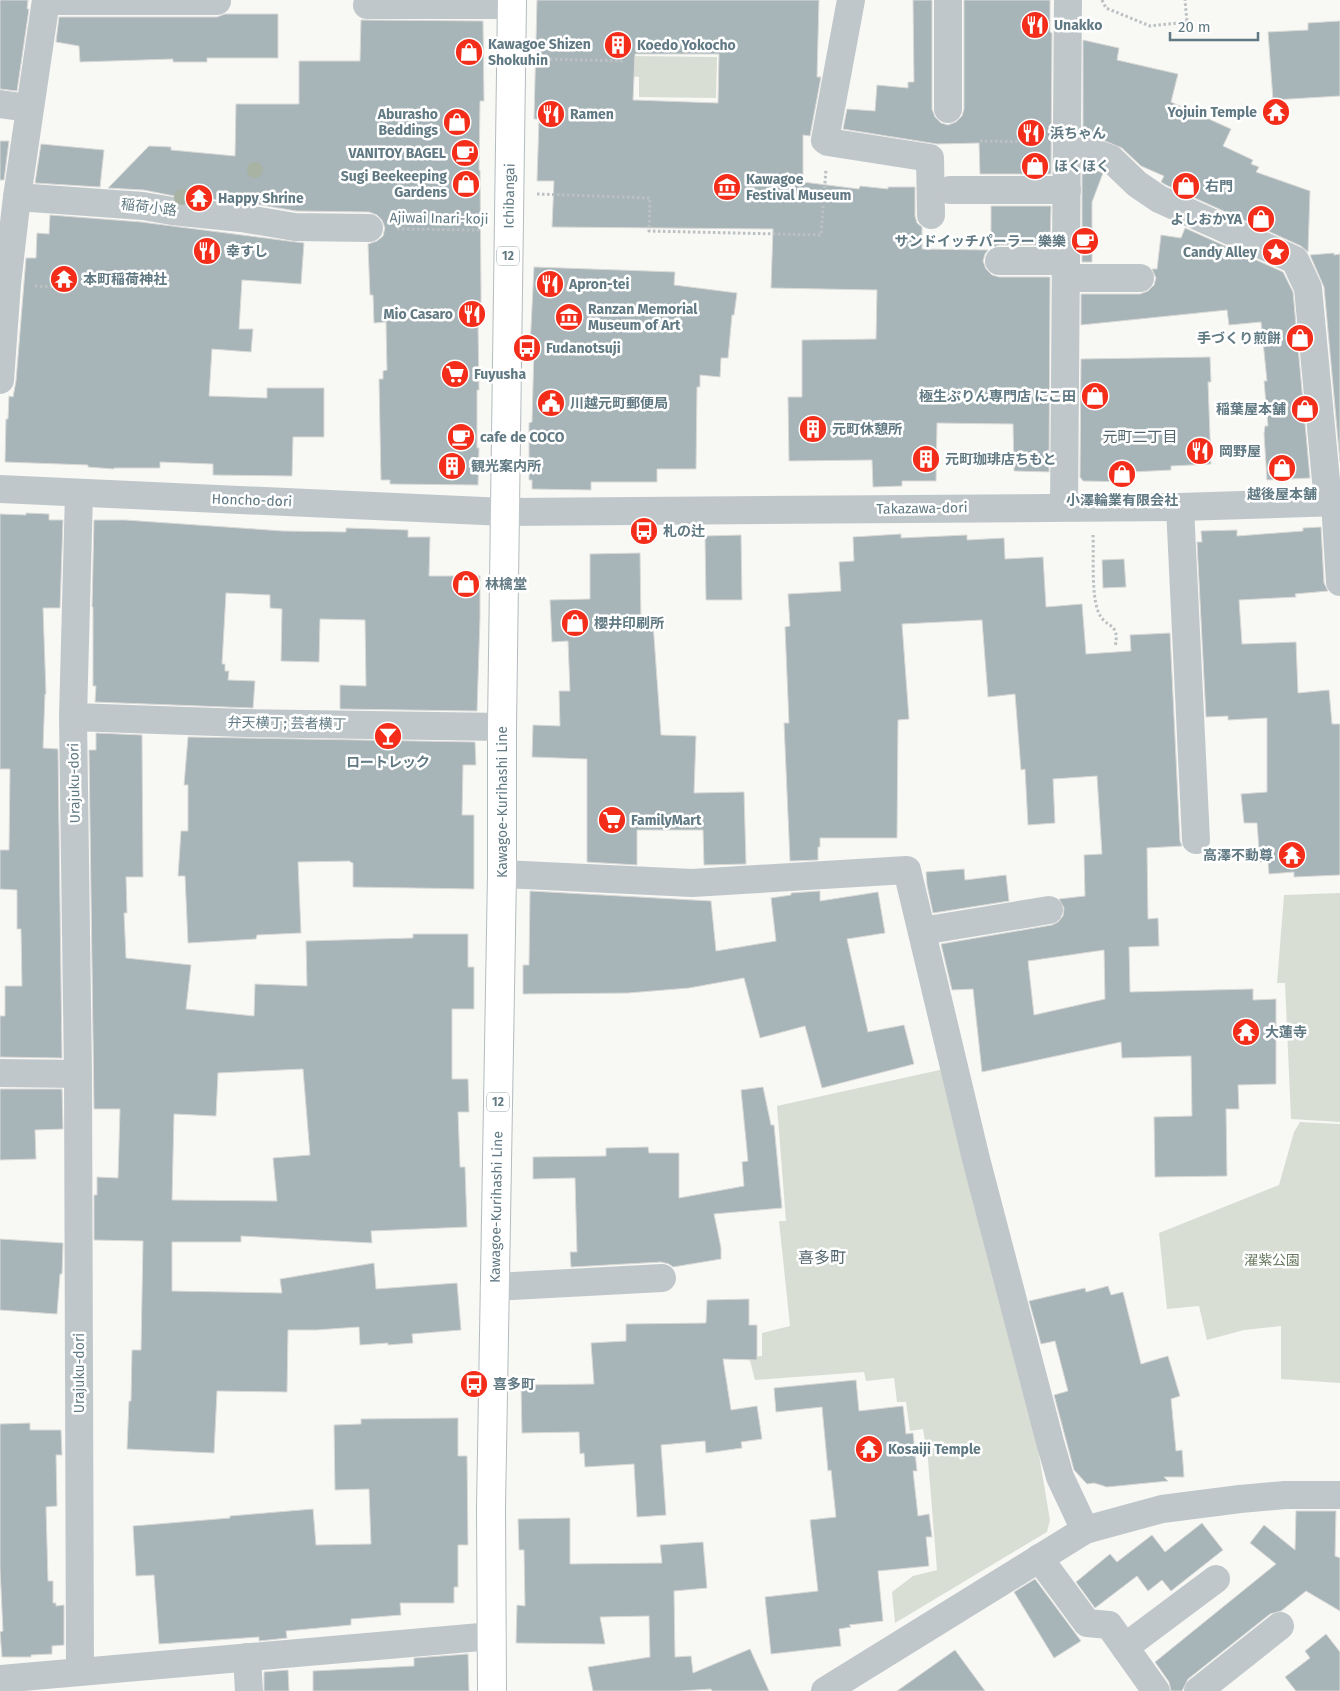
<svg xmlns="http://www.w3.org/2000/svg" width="1340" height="1691" font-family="'Fira Sans','Noto Sans JP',sans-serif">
<rect width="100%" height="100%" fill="#f8f8f5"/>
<g fill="#d9ded4">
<path d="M628 56 717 57 716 98 639 97V77L628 76Z"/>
<path d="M1340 893V1122L1291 1119 1285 983H1277L1284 895Z"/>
<path d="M944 1069 1037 1443 1050 1520 1047 1532 895 1623 892 1592 913 1576 937 1570 928 1460 923 1429 910 1431 906 1402H897L894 1378 866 1381 864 1372 755 1380 749 1357 762 1356V1333L790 1326 779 1221H786L777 1106Z"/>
<path d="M1300 1122 1340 1124V1383L1281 1379V1326L1244 1330 1207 1340 1199 1306 1167 1309 1159 1233 1279 1185 1294 1132Z"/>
</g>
<g fill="#a7b4b8" stroke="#dad9d7" fill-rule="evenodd">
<path d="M0 0H28L27 9H29L17 91 0 89Z"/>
<path d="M537 0H819L817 77H821L810 136 803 135V182L859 189 860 186 888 189V187H915V216L917 223 922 227V249L988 250 985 254 983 261 986 269 992 275 999 277H1050L1049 472 1014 471 1013 424 937 423 936 481H902V486L873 487 872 460 789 461 788 397H802V340L876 339 877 290 771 288 773 229 552 227 554 181H537L539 119H534ZM635 54H719L718 103 633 100Z"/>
<path d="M913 0H932V109L935 117 941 123 948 125 956 122 962 116 964 109V0H1050V32L1052 33 1051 174H980L979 143 937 144 843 129 847 109 875 111 877 85 908 88V82H914Z"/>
<path d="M225 14H278V58H207V62H173V59L80 62 79 46 56 42 59 17H217Z"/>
<path d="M361 20 483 21 484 101H480L479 170H480L481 290V323H478L479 390H477V448H479L478 485 390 484V480H381L379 379H383V371L387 370 386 322 374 323 373 295H370L368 244 377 241 383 236 385 228 382 220 377 215 369 212 296 211 243 202 174 196 144 190 108 188 149 146 171 147V150L235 156 236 104H299V61H360Z"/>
<path d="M1340 21V96L1273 100 1268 32 1308 30V23Z"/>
<path d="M1083 40 1119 48 1117 60 1178 74 1171 102 1231 129 1223 146 1253 160 1251 164 1259 167 1256 172 1310 191 1308 252 1301 246 1166 185 1161 182 1164 176 1141 166 1122 148 1083 132Z"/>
<path d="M0 141H9L4 180H0Z"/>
<path d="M41 144 104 150 100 187 35 183Z"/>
<path d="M1082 165 1103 173 1092 202V262H1082Z"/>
<path d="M991 206H1051L1050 245H999L991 248Z"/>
<path d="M50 215 141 222 304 243 301 284 242 280 239 329H253L251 352 212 349 209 396 267 398V388H324V437H293L292 476 213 475V464L160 462V468H114V469L88 467V465L5 462 6 419H8L9 396 13 397 16 381 26 258H36L37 233 49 234Z"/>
<path d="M1185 228 1283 272 1293 292 1310 478 1267 480 1264 434 1265 426H1268L1264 381H1267L1261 322 1229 325 1227 310 1081 325V294H1140L1148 291 1154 285 1156 278 1152 269H1157L1161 235 1181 238Z"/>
<path d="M1334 253V255L1340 254V462L1324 287 1310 255Z"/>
<path d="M534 267 675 272 674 285 737 293 734 315H732L728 358H721L720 377 700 375V387H697L696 469H657V482H591V490L532 489V480H529V423L532 422 534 349 530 348Z"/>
<path d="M1210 357 1211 382H1208L1211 464 1171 466V470L1132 472V482L1083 481 1080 477 1081 359Z"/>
<path d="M26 513 49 514V520H63L60 608H43L46 694H45L43 748 58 749 62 1058 0 1057V1016H5V986H22L21 929H17V890L0 889V850H9L10 769H0V514L26 515Z"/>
<path d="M94 520H125L283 531 346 532V528L408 530V537H430L429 576H480V618L477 711 340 709V685L366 686 365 620 320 619 319 662 281 661 282 609 270 608V595L226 593 222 664H225V671H229L228 680 255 681 253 708 95 702 96 686H93V607H92Z"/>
<path d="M1321 527 1324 583 1328 591 1295 594 1296 597 1239 600 1242 644 1296 642 1298 693 1329 690 1332 724H1340V875L1294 877V872L1269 874 1268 862H1260L1257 823H1244L1241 794 1267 792V718L1228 720V716L1206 717 1197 542H1202L1201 531 1237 530V536L1303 531V528Z"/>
<path d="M901 534V538L967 535V540L1004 538 1005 559 1043 557 1046 607 1082 604 1086 654 1131 651 1130 635 1170 633 1180 841 1182 846 1147 848 1148 919 1158 918 1159 946 1129 947 1130 992 1253 989V1000L1276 999V1084L1238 1085 1239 1109H1226L1227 1176 1155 1177 1154 1117 1192 1116 1191 1056 1122 1058 1121 1042 982 1072 973 989 952 990 941 944 1052 925 1058 922 1063 916 1064 908 1059 899 1085 896 1084 855 1102 854 1097 776 1053 779 1055 823 1028 825 1025 769 1021 770 1015 694 988 697 982 620 902 624 909 719 898 720 897 838H820V847H818V860L790 861 784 723H789L785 627 790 626 788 594 841 591 839 562 854 561 853 537ZM1104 950 1105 999 1034 1015 1028 961Z"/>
<path d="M741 535 742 600H706L705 536Z"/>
<path d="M640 553 641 624 653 623 661 735 696 736 694 793 744 792 746 864 704 865 703 830H637V865L587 862V759L532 757 533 725 560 726 559 691H570L568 641 552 642 550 600 590 599V554Z"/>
<path d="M1124 559 1126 587 1103 588 1102 560Z"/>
<path d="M96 733 142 735 143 877H126L127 913H124L126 958 191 965 186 1009 254 1016 255 984 307 986 306 941 413 938V934H468V967H474V1009H452V1079H468L469 1112H458L460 1167H465L467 1227 371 1231 372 1243 241 1236V1242H172V1291L282 1293 280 1279 374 1263 376 1289 457 1283 461 1330 412 1334 413 1343 388 1345V1343L360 1345 359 1327 316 1330H288L287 1392 217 1391 214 1453 127 1449 129 1401H131L132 1350H141L143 1241 94 1240V1195H97V1177L118 1178 120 1109H94L89 750H96ZM303 1069 310 1155 273 1158 277 1201 172 1200 174 1114 216 1116 218 1073Z"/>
<path d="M188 737 475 742 476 765H463L462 815H474V889L353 887V863L350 862V861L298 862 301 933 257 935 256 939 188 943 185 876H178L181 831H188V785H184Z"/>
<path d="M964 869 965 880 1006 875 1009 901 933 913 927 885 926 872Z"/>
<path d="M530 891 711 901 716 951 776 941 771 898 791 895V893L820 891V901L878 892 885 933 847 939 868 1032 904 1025 914 1064 822 1088 805 1026 760 1038 744 978 689 988 628 993 523 994V965H529Z"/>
<path d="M763 1087 771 1125H774L782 1208 714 1214 721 1248V1259L673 1267 669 1264 661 1262 571 1267 570 1252H577L575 1178 533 1179V1157L606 1156V1148L648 1147 649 1153H679V1198L744 1186 742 1162 748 1161 741 1090Z"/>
<path d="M0 1089H62L63 1129 35 1130 36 1159 0 1160Z"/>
<path d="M0 1239 63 1243 62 1274H60L57 1314 0 1310Z"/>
<path d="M1108 1286 1111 1295 1123 1292 1141 1364 1168 1356 1180 1396 1171 1399 1176 1451 1182 1450 1184 1477H1164L1168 1481 1107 1487 1094 1483 1087 1484 1074 1470 1054 1395 1068 1391 1055 1341 1041 1344 1029 1301 1085 1288 1086 1292Z"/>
<path d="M749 1299V1325H757V1360L723 1359 731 1410 757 1406 762 1439 741 1442 742 1448 706 1453 705 1441 661 1445 666 1515 637 1517 634 1464 585 1467 584 1453 580 1454 579 1432 522 1433 521 1385 594 1384 591 1343 626 1341V1324L706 1323 707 1300Z"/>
<path d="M856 1380 859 1411 903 1406 906 1434 913 1433 917 1471H913L918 1516 929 1514 932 1537H926L929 1566 878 1571 883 1621 849 1625 851 1627 839 1629 841 1646 771 1654 765 1597 818 1591 810 1520 836 1517 831 1470 828 1471 822 1407 776 1412 774 1388Z"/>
<path d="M458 1418V1456H467L468 1545H458V1587H454V1603H400L401 1615 351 1619V1625L286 1631 287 1638 259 1641V1637L159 1644 154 1575 136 1576 133 1526 230 1518V1516L313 1509 316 1545 371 1544 369 1489 335 1490 334 1425 361 1424V1419Z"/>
<path d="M30 1423V1430H61L62 1455H56L57 1506 46 1507 48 1581H53V1603H56V1606L64 1605V1645L52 1646V1654L31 1655V1657H2L0 1632 3 1631 0 1568V1424Z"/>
<path d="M1296 1511H1336L1335 1556 1340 1558V1611L1306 1591 1281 1611 1270 1614 1188 1679 1182 1691H1171L1169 1682 1155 1662 1276 1564 1250 1543 1264 1525 1295 1550Z"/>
<path d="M570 1518V1564L662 1563 660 1545 703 1542 707 1588 674 1591 675 1657 691 1656 693 1673 750 1649 769 1691H712L711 1689 679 1691H593L588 1667 650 1657 649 1616 600 1617 605 1644 516 1643 517 1605 525 1606 524 1550H519L518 1519Z"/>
<path d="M1202 1523 1223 1550 1171 1591 1162 1580 1148 1591 1137 1576 1095 1608 1076 1582 1110 1554 1117 1562 1152 1535 1165 1552Z"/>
<path d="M1035 1579 1081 1641 1054 1658 1014 1592Z"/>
<path d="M1326 1634 1340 1652V1691H1296L1285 1677 1310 1658 1305 1651Z"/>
<path d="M955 1650 985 1691H897Z"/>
<path d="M468 1654 469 1691H313V1671L414 1666V1658Z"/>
<path d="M288 1670 289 1691H264V1672Z"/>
</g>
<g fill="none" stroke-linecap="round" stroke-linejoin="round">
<defs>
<path id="major" d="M492 1691 491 1508 502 874V727L512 0"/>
</defs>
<use href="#major" stroke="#b4bbbe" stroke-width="30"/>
<g stroke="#bbc0c2" stroke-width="3" stroke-dasharray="2.5 2.5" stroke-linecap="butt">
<path d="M1102 0 1106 8 1150 26 1187 22 1185 0"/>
<path d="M540 59 624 61"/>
<path d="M980 141 1039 142"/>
<path d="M537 194 650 198 649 231 821 235 826 169"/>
<path d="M397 229 481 230"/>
<path d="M35 286 72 288"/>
<path d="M1093 535C1094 556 1091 592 1098 611 1104 629 1121 621 1115 647"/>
</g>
<g stroke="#c0c7ca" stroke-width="28">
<path d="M851 0 825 140 828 142 930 158 931 215"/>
<path d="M948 0V109"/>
<path d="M46 1H217"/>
<path d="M367 5H511"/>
<path d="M0 104 29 108"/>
<path d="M1067 143 1111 159 1137 184 1159 199 1295 260 1308 288 1328 502"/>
<path d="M950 190H1067"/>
<path d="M17 197 143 206 172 211 241 218 295 227 369 228"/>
<path d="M999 261H1066"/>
<path d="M1066 278H1140"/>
<path d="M0 380 7 284 17 197 46 0"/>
<path d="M0 489 505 512 1180 507 1340 502"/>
<path d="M79 493 73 717 78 1074 80 1672"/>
<path d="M1335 502 1340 582"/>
<path d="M1064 507 1068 0"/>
<path d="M1180 507 1196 840"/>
<path d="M73 717 244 723 502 727"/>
<path d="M502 874 692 883 907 870 976 1159 1050 1442 1060 1477 1085 1530"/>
<path d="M922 931 1049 910"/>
<path d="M0 1073 78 1074"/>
<path d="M494 1287 662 1278"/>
<path d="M1039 1558 1087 1623 1109 1625 1156 1691"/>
<path d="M1125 1647 1216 1579"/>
<path d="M247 1657 249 1691"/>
<path d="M0 1679 492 1636"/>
<path d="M825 1691 1085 1530 1162 1509 1240 1499 1285 1495H1340"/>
<path d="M1198 1691 1280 1626"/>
</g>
<use href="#major" stroke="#fff" stroke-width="28"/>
</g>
<g fill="#a9b3a3">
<circle cx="255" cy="170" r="8"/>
<circle cx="182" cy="197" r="8"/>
</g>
<defs>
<symbol id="restaurant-disc" viewBox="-11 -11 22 22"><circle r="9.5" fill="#f32d1a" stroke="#fff"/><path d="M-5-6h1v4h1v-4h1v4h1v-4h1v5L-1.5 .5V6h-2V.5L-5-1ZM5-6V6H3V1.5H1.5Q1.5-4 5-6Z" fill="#fff"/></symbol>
<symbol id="building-disc" viewBox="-11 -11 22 22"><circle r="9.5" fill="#f32d1a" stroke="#fff"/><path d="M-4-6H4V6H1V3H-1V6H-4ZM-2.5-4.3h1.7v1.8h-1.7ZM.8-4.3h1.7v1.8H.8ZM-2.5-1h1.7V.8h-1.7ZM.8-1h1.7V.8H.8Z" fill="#fff"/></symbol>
<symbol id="shop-disc" viewBox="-11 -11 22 22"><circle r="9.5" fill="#f32d1a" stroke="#fff"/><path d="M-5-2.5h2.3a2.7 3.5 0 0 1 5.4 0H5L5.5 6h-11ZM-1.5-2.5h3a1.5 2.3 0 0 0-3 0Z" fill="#fff"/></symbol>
<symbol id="temple-disc" viewBox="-11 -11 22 22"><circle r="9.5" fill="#f32d1a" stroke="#fff"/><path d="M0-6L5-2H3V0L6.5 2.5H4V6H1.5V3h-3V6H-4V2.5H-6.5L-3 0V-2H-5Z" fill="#fff"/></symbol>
<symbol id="cafe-disc" viewBox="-11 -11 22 22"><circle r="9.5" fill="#f32d1a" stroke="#fff"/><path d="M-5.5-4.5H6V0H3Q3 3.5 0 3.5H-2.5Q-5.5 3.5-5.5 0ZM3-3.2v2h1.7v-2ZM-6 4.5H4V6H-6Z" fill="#fff"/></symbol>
<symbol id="museum-disc" viewBox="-11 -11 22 22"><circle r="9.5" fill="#f32d1a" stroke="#fff"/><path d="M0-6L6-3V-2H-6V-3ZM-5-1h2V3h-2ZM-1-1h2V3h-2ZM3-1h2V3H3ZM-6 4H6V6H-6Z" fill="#fff"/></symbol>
<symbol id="sight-disc" viewBox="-11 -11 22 22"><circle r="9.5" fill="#f32d1a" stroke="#fff"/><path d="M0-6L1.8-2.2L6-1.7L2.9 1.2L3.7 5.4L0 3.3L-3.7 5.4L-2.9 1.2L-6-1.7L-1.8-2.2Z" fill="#fff"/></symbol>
<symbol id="bus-disc" viewBox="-11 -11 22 22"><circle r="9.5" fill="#f32d1a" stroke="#fff"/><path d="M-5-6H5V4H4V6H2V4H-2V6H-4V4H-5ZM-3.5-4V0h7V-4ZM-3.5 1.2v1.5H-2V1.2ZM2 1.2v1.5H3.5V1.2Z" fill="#fff"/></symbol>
<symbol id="supermarket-disc" viewBox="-11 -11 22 22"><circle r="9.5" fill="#f32d1a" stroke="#fff"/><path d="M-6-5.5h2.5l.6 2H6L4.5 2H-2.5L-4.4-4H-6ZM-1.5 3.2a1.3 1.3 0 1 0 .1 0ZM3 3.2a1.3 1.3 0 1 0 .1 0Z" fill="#fff"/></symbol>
<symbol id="civic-disc" viewBox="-11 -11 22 22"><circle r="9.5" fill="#f32d1a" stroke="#fff"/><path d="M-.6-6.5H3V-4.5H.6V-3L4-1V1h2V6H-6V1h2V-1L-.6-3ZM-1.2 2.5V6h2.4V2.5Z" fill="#fff"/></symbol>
<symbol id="bar-disc" viewBox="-11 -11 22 22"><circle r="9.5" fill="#f32d1a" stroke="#fff"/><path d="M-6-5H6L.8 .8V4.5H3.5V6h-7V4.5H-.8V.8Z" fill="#fff"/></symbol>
</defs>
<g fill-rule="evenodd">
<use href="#restaurant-disc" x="1019" y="9" width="32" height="32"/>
<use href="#building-disc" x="602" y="29" width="32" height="32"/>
<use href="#shop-disc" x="453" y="36" width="32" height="32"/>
<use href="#temple-disc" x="1260" y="96" width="32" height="32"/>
<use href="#restaurant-disc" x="535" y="98" width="32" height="32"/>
<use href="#shop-disc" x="441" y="106" width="32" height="32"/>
<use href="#restaurant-disc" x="1015" y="117" width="32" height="32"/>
<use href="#cafe-disc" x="449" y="137" width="32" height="32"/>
<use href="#shop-disc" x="1019" y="150" width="32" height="32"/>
<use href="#shop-disc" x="450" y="168" width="32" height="32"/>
<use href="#shop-disc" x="1170" y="170" width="32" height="32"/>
<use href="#museum-disc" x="711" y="171" width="32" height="32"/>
<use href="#temple-disc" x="183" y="182" width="32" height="32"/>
<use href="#shop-disc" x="1245" y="203" width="32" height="32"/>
<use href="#cafe-disc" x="1069" y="225" width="32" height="32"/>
<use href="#restaurant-disc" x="191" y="235" width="32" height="32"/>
<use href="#sight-disc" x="1260" y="236" width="32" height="32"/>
<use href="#temple-disc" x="48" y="263" width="32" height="32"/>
<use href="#restaurant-disc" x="534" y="268" width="32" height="32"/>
<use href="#restaurant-disc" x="456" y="298" width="32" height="32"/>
<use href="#museum-disc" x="553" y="301" width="32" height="32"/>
<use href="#shop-disc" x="1284" y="322" width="32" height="32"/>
<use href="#bus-disc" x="511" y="332" width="32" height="32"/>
<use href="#supermarket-disc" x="439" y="358" width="32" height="32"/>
<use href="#shop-disc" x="1079" y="380" width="32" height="32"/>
<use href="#civic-disc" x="535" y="387" width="32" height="32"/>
<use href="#shop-disc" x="1289" y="393" width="32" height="32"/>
<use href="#building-disc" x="797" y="413" width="32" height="32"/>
<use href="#cafe-disc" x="445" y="421" width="32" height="32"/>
<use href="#restaurant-disc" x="1184" y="435" width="32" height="32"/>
<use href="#building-disc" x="910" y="443" width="32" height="32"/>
<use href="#building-disc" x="436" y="450" width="32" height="32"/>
<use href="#shop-disc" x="1266" y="452" width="32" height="32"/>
<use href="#shop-disc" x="1106" y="458" width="32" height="32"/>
<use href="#bus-disc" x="628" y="515" width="32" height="32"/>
<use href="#shop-disc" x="450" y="568" width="32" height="32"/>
<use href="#shop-disc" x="559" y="607" width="32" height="32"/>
<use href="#bar-disc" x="372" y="720" width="32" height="32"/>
<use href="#supermarket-disc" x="596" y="804" width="32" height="32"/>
<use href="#temple-disc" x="1276" y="839" width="32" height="32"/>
<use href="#temple-disc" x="1230" y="1016" width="32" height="32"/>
<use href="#bus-disc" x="458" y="1368" width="32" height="32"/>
<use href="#temple-disc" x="853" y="1433" width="32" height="32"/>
</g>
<g text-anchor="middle" stroke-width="5" stroke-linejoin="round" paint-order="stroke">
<g fill="#fff" stroke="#90a1a8" stroke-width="1">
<rect x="497" y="246.5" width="22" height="19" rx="4"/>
<rect x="487" y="1092.5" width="22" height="19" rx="4"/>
</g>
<g font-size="12" font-weight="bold" fill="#607983">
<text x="508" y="260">12</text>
<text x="498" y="1106">12</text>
</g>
<g font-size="14" font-weight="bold" fill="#607983" stroke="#fff" text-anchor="start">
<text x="1054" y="30">Unakko</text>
<text x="488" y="49">Kawagoe Shizen<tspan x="488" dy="16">Shokuhin</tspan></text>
<text x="637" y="50">Koedo Yokocho</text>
<text x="1257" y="117" text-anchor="end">Yojuin Temple</text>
<text x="438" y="119" text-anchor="end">Aburasho<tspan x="438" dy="16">Beddings</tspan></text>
<text x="570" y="119">Ramen</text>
<text x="1050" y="138">浜ちゃん</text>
<text x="446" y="158" text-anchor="end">VANITOY BAGEL</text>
<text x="1054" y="171">ほくほく</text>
<text x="447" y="181" text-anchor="end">Sugi Beekeeping<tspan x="447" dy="16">Gardens</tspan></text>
<text x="746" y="184">Kawagoe<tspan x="746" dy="16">Festival Museum</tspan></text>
<text x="1205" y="191">右門</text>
<text x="218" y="203">Happy Shrine</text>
<text x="1242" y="224" text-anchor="end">よしおかYA</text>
<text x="1066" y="246" text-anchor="end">サンドイッチパーラー 樂樂</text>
<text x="226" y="256">幸すし</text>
<text x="1257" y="257" text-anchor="end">Candy Alley</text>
<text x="83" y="284">本町稲荷神社</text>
<text x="569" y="289">Apron-tei</text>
<text x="588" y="314">Ranzan Memorial<tspan x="588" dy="16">Museum of Art</tspan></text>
<text x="453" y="319" text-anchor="end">Mio Casaro</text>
<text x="1281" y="343" text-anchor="end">手づくり煎餅</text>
<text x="546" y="353">Fudanotsuji</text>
<text x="474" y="379">Fuyusha</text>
<text x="1076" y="401" text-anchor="end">極生ぷりん専門店 にこ田</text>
<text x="570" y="408">川越元町郵便局</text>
<text x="1286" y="414" text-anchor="end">稲葉屋本舗</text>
<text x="832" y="434">元町休憩所</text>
<text x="480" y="442">cafe de COCO</text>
<text x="1219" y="456">岡野屋</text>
<text x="945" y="464">元町珈琲店ちもと</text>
<text x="471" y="471">観光案内所</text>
<text x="1282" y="499" text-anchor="middle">越後屋本舗</text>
<text x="1122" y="505" text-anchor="middle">小澤輪業有限会社</text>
<text x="663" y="536">札の辻</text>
<text x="485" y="589">林檎堂</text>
<text x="594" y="628">櫻井印刷所</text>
<text x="388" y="767" text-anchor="middle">ロートレック</text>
<text x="631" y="825">FamilyMart</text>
<text x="1273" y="860" text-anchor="end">高澤不動尊</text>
<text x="1265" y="1037">大蓮寺</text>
<text x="493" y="1389">喜多町</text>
<text x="888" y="1454">Kosaiji Temple</text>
</g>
<g font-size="14" fill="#607983" stroke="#fff">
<text transform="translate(509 196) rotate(-89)" y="5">Ichibangai</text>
<text transform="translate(149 207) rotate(7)" y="5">稲荷小路</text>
<text transform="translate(439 218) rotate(1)" y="5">Ajiwai Inari-koji</text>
<text transform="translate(252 500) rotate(2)" y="5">Honcho-dori</text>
<text transform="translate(922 508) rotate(-1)" y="5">Takazawa-dori</text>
<text transform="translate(287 723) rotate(1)" y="5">弁天横丁; 芸者横丁</text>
<text transform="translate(74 783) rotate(-91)" y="5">Urajuku-dori</text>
<text transform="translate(502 802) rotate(-90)" y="5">Kawagoe-Kurihashi Line</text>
<text transform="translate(496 1207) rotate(-89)" y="5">Kawagoe-Kurihashi Line</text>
<text transform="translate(79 1373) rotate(-90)" y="5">Urajuku-dori</text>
</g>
<g font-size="14" fill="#687a60" stroke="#fff">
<text x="1272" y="1265">濯紫公園</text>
</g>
<g font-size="15" fill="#53656d" stroke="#fff">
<text x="1140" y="442">元町二丁目</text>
</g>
<g font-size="16" fill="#53656d" stroke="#fff">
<text x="822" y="1263">喜多町</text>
</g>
</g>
<path d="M1170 32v8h88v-8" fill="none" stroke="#607983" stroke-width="2.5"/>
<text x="1178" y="32" font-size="15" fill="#607983" stroke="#ffffff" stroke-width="4" paint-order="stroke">20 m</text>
</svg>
